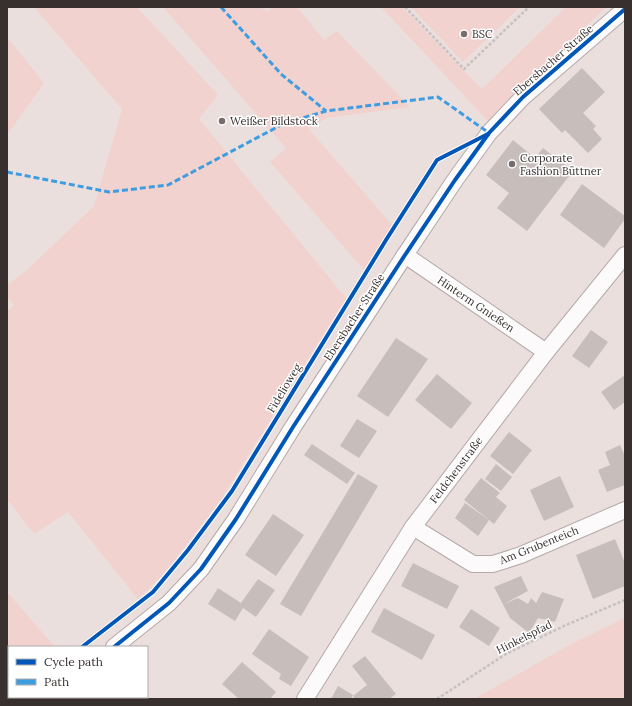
<svg xmlns="http://www.w3.org/2000/svg" width="632" height="706" viewBox="0 0 632 706" font-family="Lora,serif">
	<style>
		.green { fill: #f1d2ce }
		.building { fill: #c7bebc }
		.lines { fill: none; stroke-linecap: round; stroke-linejoin: round }
		.minor-casing { stroke: #b3aaa8; stroke-width: 18 }
		.path { stroke: #c6c1c1; stroke-width: 2.5; stroke-dasharray: 3 2; stroke-linecap: butt }
		.minor { stroke: #fcfafa; stroke-width: 16 }
		.quiet { stroke: #3e9de1; stroke-width: 3; stroke-dasharray: 6 3; stroke-linecap: butt }
		.cycleway-casing { stroke: #fff; stroke-width: 6 }
		.cycleway { stroke: #0057b8; stroke-width: 4 }
		.poi-dot { fill: #776d6c; stroke: #fff; stroke-width: 1.5 }
		.labels { text-anchor: middle; stroke-width: 3; stroke-linejoin: round; paint-order: stroke }
		.poi-label { font-size: 11px; fill: #38302f; stroke: #fff; text-anchor: start }
		.street-label { font-size: 11px; fill: #38302f; stroke: #fff }
	</style>
	<rect width="100%" height="100%" fill="#ebdfde"/>
	<g class="green">
		<path d="M 34,7 L 137,7 L 218,95 L 199,119 L 346,298 L 221,499 L 168,569 L 138,599 L 68,512 L 34,534 L 7,499 L 7,311 L 14,306 L 7,296 L 7,285 L 27,270 L 94,206 L 122,109 Z"/>
		<path d="M 163,7 L 261,7 L 266,12 L 273,7 L 297,7 L 324,40 L 337,31 L 410,107 L 326,118 L 309,129 L 392,225 L 375,254 L 364,270 L 270,162 L 286,148 Z"/>
		<path d="M 381,7 L 402,7 L 482,89 L 566,7 L 606,7 L 488,121 Z"/>
		<path d="M 411,7 L 520,7 L 463,62 Z"/>
		<path d="M 7,37 L 44,83 L 7,135 Z"/>
		<path d="M 7,592 L 55,647 L 9,647 L 9,687 L 7,688 Z"/>
		<path d="M 625,618 L 625,699 L 474,699 L 571,644 Z"/>
	</g>
	<g class="building">
		<path d="M 582,68 L 605,92 L 583,113 L 596,126 L 593,129 L 602,139 L 588,153 L 565,130 L 562,133 L 539,109 Z"/>
		<path d="M 513,140 L 535,158 L 543,148 L 573,171 L 527,231 L 497,208 L 509,193 L 486,175 Z"/>
		<path d="M 582,184 L 625,216 L 625,219 L 604,248 L 560,215 Z"/>
		<path d="M 591,330 L 608,342 L 589,368 L 572,356 Z"/>
		<path d="M 396,338 L 428,359 L 388,417 L 357,396 Z"/>
		<path d="M 437,374 L 472,403 L 451,429 L 415,400 Z"/>
		<path d="M 625,375 L 625,402 L 614,410 L 601,392 Z"/>
		<path d="M 357,419 L 377,431 L 359,458 L 340,446 Z"/>
		<path d="M 509,432 L 532,450 L 513,474 L 490,456 Z"/>
		<path d="M 312,444 L 355,473 L 347,484 L 304,455 Z"/>
		<path d="M 620,445 L 625,456 L 625,485 L 607,492 L 598,470 L 610,465 L 605,452 Z"/>
		<path d="M 496,464 L 512,477 L 501,491 L 485,479 Z"/>
		<path d="M 358,474 L 378,486 L 301,616 L 280,604 Z"/>
		<path d="M 560,476 L 574,507 L 544,521 L 530,490 Z"/>
		<path d="M 481,478 L 500,493 L 496,497 L 507,506 L 494,524 L 464,500 Z"/>
		<path d="M 465,503 L 489,520 L 478,536 L 455,518 Z"/>
		<path d="M 273,514 L 304,535 L 276,576 L 245,555 Z"/>
		<path d="M 615,539 L 625,563 L 625,586 L 593,599 L 576,555 Z"/>
		<path d="M 413,563 L 459,586 L 447,609 L 401,586 Z"/>
		<path d="M 521,576 L 528,591 L 504,604 L 518,598 L 528,604 L 531,598 L 536,603 L 542,592 L 564,599 L 555,622 L 538,618 L 529,633 L 510,618 L 494,587 Z"/>
		<path d="M 258,579 L 275,590 L 256,617 L 243,608 L 235,621 L 208,604 L 218,588 L 241,603 Z"/>
		<path d="M 384,608 L 435,635 L 422,660 L 371,632 Z"/>
		<path d="M 471,609 L 500,628 L 489,646 L 459,627 Z"/>
		<path d="M 269,629 L 309,657 L 291,686 L 279,679 L 281,674 L 252,654 Z"/>
		<path d="M 365,656 L 396,694 L 389,699 L 355,699 L 353,696 L 367,685 L 352,666 Z"/>
		<path d="M 242,662 L 276,692 L 270,699 L 239,699 L 222,684 Z"/>
		<path d="M 338,686 L 353,695 L 351,699 L 331,699 Z"/>
	</g>
	<g class="lines">
		<g class="minor-casing">
			<g id="minor">
				<path d="M 405,255 L 546,352"/>
				<path d="M 413,527 L 473,564 L 493,564 L 521,555 L 625,510"/>
				<path d="M 114,647 L 169,603 L 201,569 L 236,519 L 293,427 L 405,255 L 455,180 L 489,133 L 523,97 L 625,9"/>
				<path d="M 78,697 L 78,699"/>
				<path d="M 305,699 L 413,527 L 546,352 L 625,255"/>
			</g>
		</g>
		<g class="path">
			<path d="M 405,7 L 464,69 L 529,7"/>
			<path d="M 437,699 L 506,654 L 566,625 L 625,600"/>
		</g>
		<use href="#minor" class="minor"/>
		<g class="quiet">
			<path d="M 221,7 L 281,74 L 326,111"/>
			<path d="M 7,172 L 109,192 L 168,185 L 283,124 L 326,111 L 438,97 L 489,133"/>
			<path d="M 9,699 L 12,697"/>
		</g>
		<g class="cycleway-casing">
			<g id="cycleway">
				<path d="M 82,647 L 153,592 L 188,550 L 232,491 L 386,240 L 437,160 L 488,134"/>
				<path d="M 114,647 L 169,603 L 201,569 L 236,519 L 293,427 L 405,255 L 455,180 L 489,133 L 523,97 L 625,9"/>
			</g>
		</g>
		<use href="#cycleway" class="cycleway"/>
	</g>
	<g class="poi-dot">
		<circle cx="464" cy="34" r="4"/>
		<circle cx="222" cy="121" r="4"/>
		<circle cx="512" cy="164" r="4"/>
	</g>
	<g class="labels">
		<g class="poi-label">
			<text x="472" y="38">BSC</text>
			<text x="230" y="125">Weißer Bildstock</text>
			<text x="520" y="162">Corporate<tspan x="520" dy="13">Fashion Büttner</tspan></text>
		</g>
		<g class="street-label">
			<text transform="translate(553 60) rotate(-41)" y="4">Ebersbacher Straße</text>
			<text transform="translate(476 304) rotate(34)" y="4">Hinterm Gnießen</text>
			<text transform="translate(354 317) rotate(-57)" y="4">Ebersbacher Straße</text>
			<text transform="translate(284 388) rotate(-59)" y="4">Fidelioweg</text>
			<text transform="translate(456 470) rotate(-53)" y="4">Feldchenstraße</text>
			<text transform="translate(539 545) rotate(-22)" y="4">Am Grubenteich</text>
			<text transform="translate(524 637) rotate(-27)" y="4">Hinkelspfad</text>
		</g>
	</g>
	<rect width="632" height="706" fill="none" stroke="#38302f" stroke-width="16"/>
	<rect x="8" y="646" width="140" height="52" fill="#ffffff" stroke="#afacac"/>
	<rect x="16" y="659" width="20" height="6" fill="#0057b8" stroke="#afacac"/>
	<text x="44" y="666" font-size="12" fill="#38302f">Cycle path</text>
	<rect x="16" y="679" width="20" height="6" fill="#3e9de1" stroke="#afacac"/>
	<text x="44" y="686" font-size="12" fill="#38302f">Path</text>
</svg>
